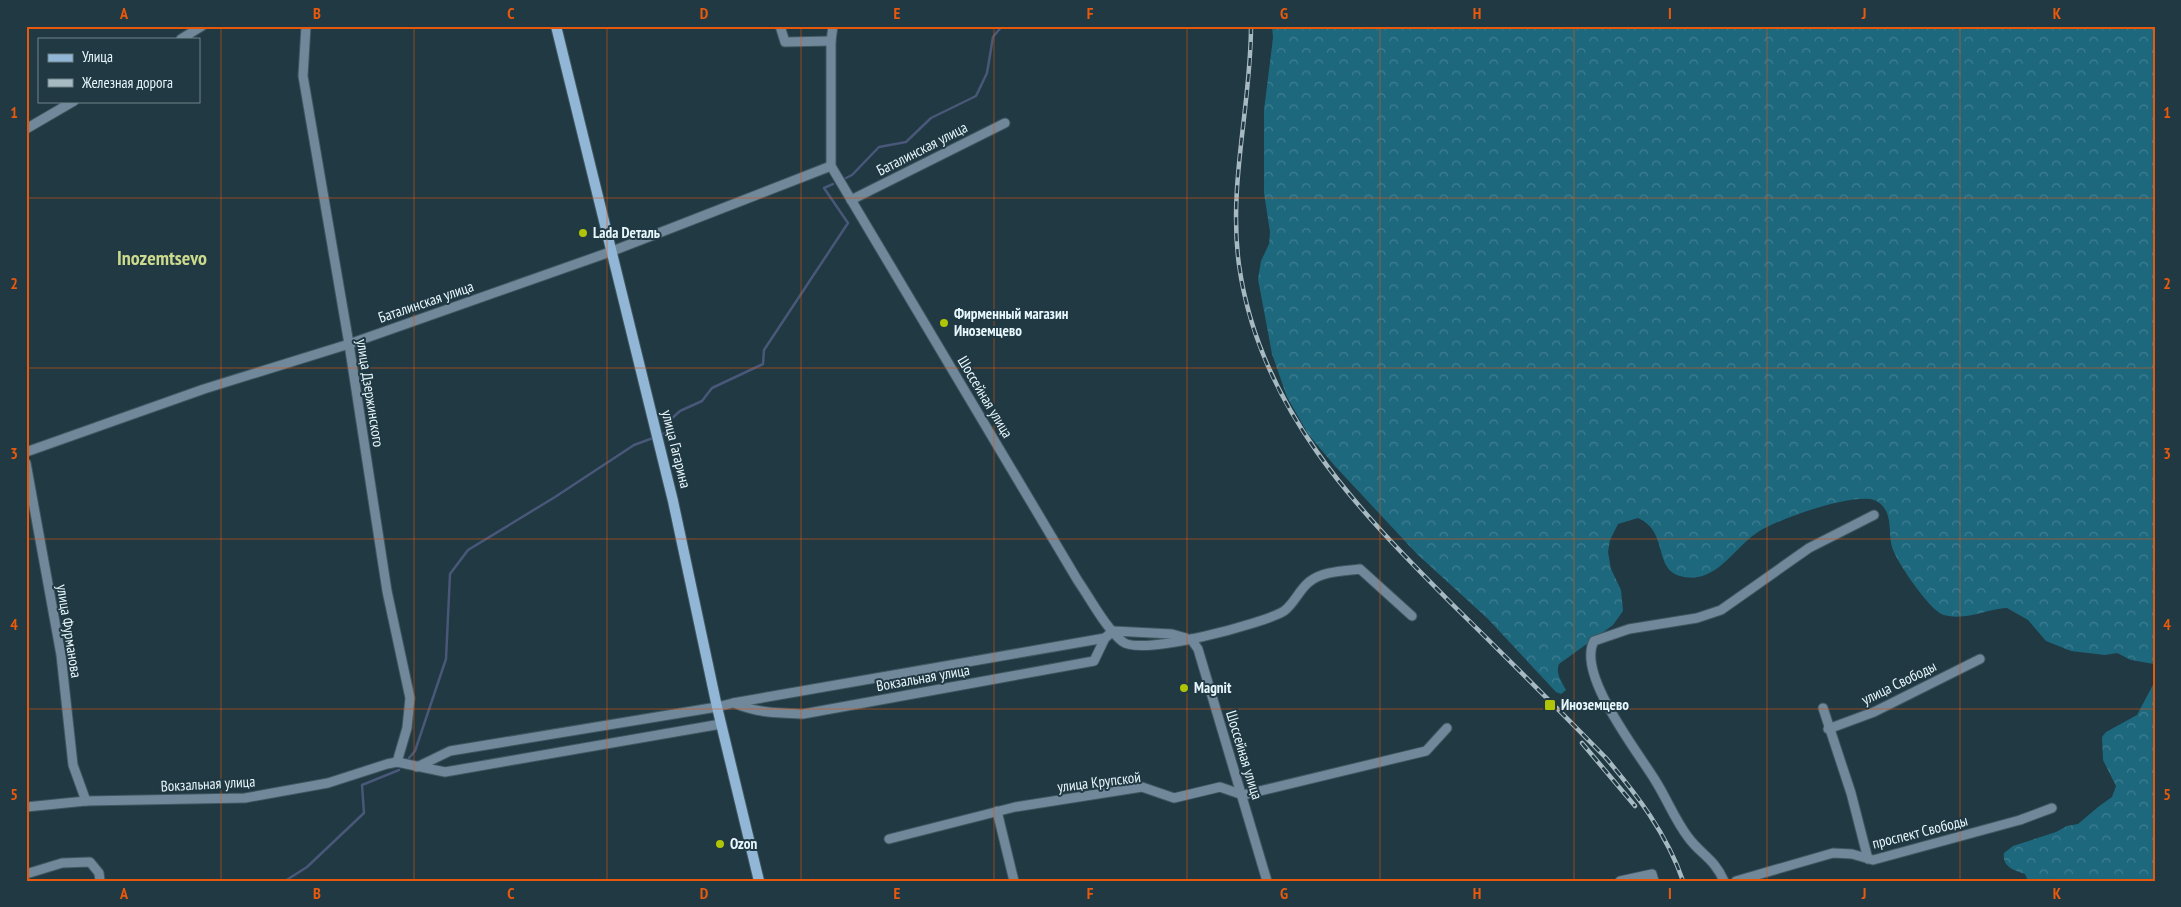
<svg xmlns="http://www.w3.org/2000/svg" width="2181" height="907" viewBox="0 0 2181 907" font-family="'PT Sans Narrow',sans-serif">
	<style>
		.forest { fill: url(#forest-crowns) }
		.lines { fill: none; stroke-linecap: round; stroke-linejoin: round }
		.stream { stroke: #495778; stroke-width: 2.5 }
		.minor-casing { stroke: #405761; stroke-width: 11 }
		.secondary-casing { stroke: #405761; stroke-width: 12 }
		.minor { stroke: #71889b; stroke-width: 9 }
		.secondary { stroke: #92b7d6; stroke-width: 10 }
		.rail-casing { stroke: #a7b9c1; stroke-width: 4.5 }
		.rail { stroke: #203943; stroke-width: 2.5; stroke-dasharray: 8; stroke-linecap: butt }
		.grid { fill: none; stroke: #e8590c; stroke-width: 1; stroke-opacity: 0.55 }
		.poi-dot { fill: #afc506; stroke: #203943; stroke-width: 2 }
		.labels { text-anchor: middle; stroke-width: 4; stroke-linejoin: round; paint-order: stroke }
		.street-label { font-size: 15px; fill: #e8f7fd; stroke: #203943 }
		.poi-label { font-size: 15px; font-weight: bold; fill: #e8f7fd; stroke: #203943; text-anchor: start }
		.district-label { font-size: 20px; font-weight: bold; fill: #cbda8d; stroke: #203943 }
		.neatline { fill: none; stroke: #e8590c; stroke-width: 2 }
		.grid-label { font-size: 16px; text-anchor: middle; font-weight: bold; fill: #e8590c }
	</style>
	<defs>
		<pattern id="forest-crowns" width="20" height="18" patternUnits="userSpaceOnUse" patternTransform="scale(1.25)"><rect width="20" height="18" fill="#1e687e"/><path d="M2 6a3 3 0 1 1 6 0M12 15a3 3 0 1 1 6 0" fill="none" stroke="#3f7e91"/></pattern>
	</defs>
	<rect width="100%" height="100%" fill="#203943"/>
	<g class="forest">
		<path d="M 1272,26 L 2155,26 L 2155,667 L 2154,664 L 2131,660 L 2117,653 L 2105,655 L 2071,651 L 2046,641 L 2028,620 L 2007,608 C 1986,609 1966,621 1944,615 C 1930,611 1896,561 1892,547 C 1889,536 1891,523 1887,513 C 1884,506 1878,500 1870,499 C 1845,496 1780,518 1758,532 C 1734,547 1716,586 1680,576 C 1653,568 1669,532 1638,518 L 1618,524 L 1610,540 L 1608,552 L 1611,569 L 1621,590 L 1623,611 L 1613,625 L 1559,664 C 1555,673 1562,682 1566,690 L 1561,694 L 1556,692 L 1488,619 L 1417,554 L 1334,465 L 1308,434 L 1287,397 L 1272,354 L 1258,279 L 1261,261 L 1269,244 L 1270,232 L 1264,193 L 1264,110 L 1273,38 Z"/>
		<path d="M 2155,681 L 2155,881 L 2028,881 L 2025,874 C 2014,870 2002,867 2004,853 L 2013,846 L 2056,832 L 2067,826 L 2078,824 L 2098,807 L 2112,797 L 2116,786 L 2103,760 L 2102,737 L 2106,732 L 2137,715 Z"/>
	</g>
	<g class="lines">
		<g class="stream">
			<path d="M 846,178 L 852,175 L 879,147 L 906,142 L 931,118 L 976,96 L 987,73 L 993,37 L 1002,26"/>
			<path d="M 659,436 L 670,431 L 670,420 L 680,411 L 702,401 L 712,388 L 763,364 L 764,350 L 848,223 L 824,188 L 833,184"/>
			<path d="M 409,758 L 415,751 L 446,659 L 450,574 L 468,550 L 555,497 L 634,445 L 653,438"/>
			<path d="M 285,881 L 307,867 L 364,813 L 362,785 L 399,770"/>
		</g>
		<g class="minor-casing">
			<g id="minor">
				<path d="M 306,26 L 303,76 L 349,344 L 387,591 L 410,698 L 407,728 L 397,762"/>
				<path d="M 780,26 L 785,42 L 831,41"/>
				<path d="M 833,26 L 831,41 L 831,166 L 1078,581 C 1090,598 1106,629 1123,642 C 1142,656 1263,624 1284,611 C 1294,604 1299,590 1309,582 C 1322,571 1343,571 1360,569 L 1412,616"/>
				<path d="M 181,39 L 202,26"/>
				<path d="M 26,129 L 74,101"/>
				<path d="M 851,200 L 1005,123"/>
				<path d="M 26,452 L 204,389 L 349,344 L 610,252 L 831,166"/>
				<path d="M 26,463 L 61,655 L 73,765 L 86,801"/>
				<path d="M 1191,639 L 1198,649 L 1267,881"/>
				<path d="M 734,703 C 756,713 778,713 803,714 L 1094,661 L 1105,638 L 1113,631 L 1172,634 L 1186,638"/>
				<path d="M 1823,708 L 1851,793 L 1868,859"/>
				<path d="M 1828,729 L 1874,712 L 1980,659"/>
				<path d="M 417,767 L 450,751 L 717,707 L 733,703 L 1105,638"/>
				<path d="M 26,807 L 86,801 L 245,798 L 328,783 L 387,764 L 397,762 L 445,772 L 721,724"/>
				<path d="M 997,811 L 1014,881"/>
				<path d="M 889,839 L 1015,807 L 1142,787 L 1174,798 L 1220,787 L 1243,795 L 1426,751 L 1447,728"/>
				<path d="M 26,874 L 62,863 L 90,862 L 99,873 L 100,881"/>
				<path d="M 1620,881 L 1652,874 L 1654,881"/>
				<path d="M 1724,881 C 1714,858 1701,855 1688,837 C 1675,820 1667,799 1655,780 C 1638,752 1576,674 1594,641 L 1629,629 L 1697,618 L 1721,610 L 1809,548 L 1874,515"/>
				<path d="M 1736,881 L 1833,853 L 1852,854 L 1873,860 L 2020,820 L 2052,808"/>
			</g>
		</g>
		<g class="secondary-casing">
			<path id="secondary" d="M 556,26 L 673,501 L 717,707 L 759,881"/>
		</g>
		<use href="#minor" class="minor"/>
		<use href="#secondary" class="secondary"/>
		<g class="rail-casing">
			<g id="rail">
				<path d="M 1251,26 C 1251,106 1228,184 1239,265 C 1259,407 1355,507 1452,604 C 1504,655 1555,706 1606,758 C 1637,795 1667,834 1683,881"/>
				<path d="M 1582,743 L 1635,806"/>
			</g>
		</g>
		<use href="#rail" class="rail"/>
	</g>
	<path class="grid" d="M 221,26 L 221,881M 414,26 L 414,881M 607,26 L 607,881M 801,26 L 801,881M 994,26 L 994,881M 1187,26 L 1187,881M 1380,26 L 1380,881M 1574,26 L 1574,881M 1767,26 L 1767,881M 1960,26 L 1960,881M 26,198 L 2155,198M 26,368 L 2155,368M 26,539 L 2155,539M 26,709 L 2155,709"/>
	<g class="poi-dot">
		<circle cx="583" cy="233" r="5"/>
		<circle cx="944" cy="323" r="5"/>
		<circle cx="1184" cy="688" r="5"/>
		<rect x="1544" y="699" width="12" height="12" rx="2.5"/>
		<circle cx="720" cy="844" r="5"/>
	</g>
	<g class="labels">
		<g class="street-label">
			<text transform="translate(922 149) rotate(-27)" y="5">Баталинская улица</text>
			<text transform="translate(426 302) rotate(-19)" y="5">Баталинская улица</text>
			<text transform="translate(370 393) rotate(81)" y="5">улица Дзержинского</text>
			<text transform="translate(985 397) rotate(59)" y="5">Шоссейная улица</text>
			<text transform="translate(676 449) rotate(76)" y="5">улица Гагарина</text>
			<text transform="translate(69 631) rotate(81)" y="5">улица Фурманова</text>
			<text transform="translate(923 678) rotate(-10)" y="5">Вокзальная улица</text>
			<text transform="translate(1899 683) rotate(-26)" y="5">улица Свободы</text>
			<text transform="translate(1244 755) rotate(73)" y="5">Шоссейная улица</text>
			<text transform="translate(1099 782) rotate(-7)" y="5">улица Крупской</text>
			<text transform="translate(208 784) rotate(-3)" y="5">Вокзальная улица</text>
			<text transform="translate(1920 832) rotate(-14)" y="5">проспект Свободы</text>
		</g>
		<g class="poi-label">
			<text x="593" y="238">Lada Dеталь</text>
			<text x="954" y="319">Фирменный магазин<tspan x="954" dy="17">Иноземцево</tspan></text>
			<text x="1194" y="693">Magnit</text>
			<text x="1561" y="710">Иноземцево</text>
			<text x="730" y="849">Ozon</text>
		</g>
		<g class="district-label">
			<text x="162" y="265">Inozemtsevo</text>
		</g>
	</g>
	<rect width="2181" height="907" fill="none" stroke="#203943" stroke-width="55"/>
	<rect x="38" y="38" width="162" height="65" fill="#203943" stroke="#70858d"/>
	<rect x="48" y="54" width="25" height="8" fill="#92b7d6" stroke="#70858d"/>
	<text x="82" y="62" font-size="15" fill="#e8f7fd">Улица</text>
	<rect x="48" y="79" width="25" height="8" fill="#a7b9c1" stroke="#70858d"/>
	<text x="82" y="88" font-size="15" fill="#e8f7fd">Железная дорога</text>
	<rect x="28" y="28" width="2126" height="852" class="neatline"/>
	<g class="grid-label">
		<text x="124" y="19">A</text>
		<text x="317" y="19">B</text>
		<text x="511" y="19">C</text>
		<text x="704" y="19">D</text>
		<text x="897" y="19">E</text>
		<text x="1090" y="19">F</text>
		<text x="1284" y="19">G</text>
		<text x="1477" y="19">H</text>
		<text x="1670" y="19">I</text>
		<text x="1864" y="19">J</text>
		<text x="2057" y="19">K</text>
		<text x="14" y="118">1</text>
		<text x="2167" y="118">1</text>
		<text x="14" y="289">2</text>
		<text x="2167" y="289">2</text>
		<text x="14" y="459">3</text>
		<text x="2167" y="459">3</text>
		<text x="14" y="630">4</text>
		<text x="2167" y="630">4</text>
		<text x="14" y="800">5</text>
		<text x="2167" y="800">5</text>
		<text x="124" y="899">A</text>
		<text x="317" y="899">B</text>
		<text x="511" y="899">C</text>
		<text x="704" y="899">D</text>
		<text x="897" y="899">E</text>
		<text x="1090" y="899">F</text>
		<text x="1284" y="899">G</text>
		<text x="1477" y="899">H</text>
		<text x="1670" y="899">I</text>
		<text x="1864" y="899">J</text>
		<text x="2057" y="899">K</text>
	</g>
</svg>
